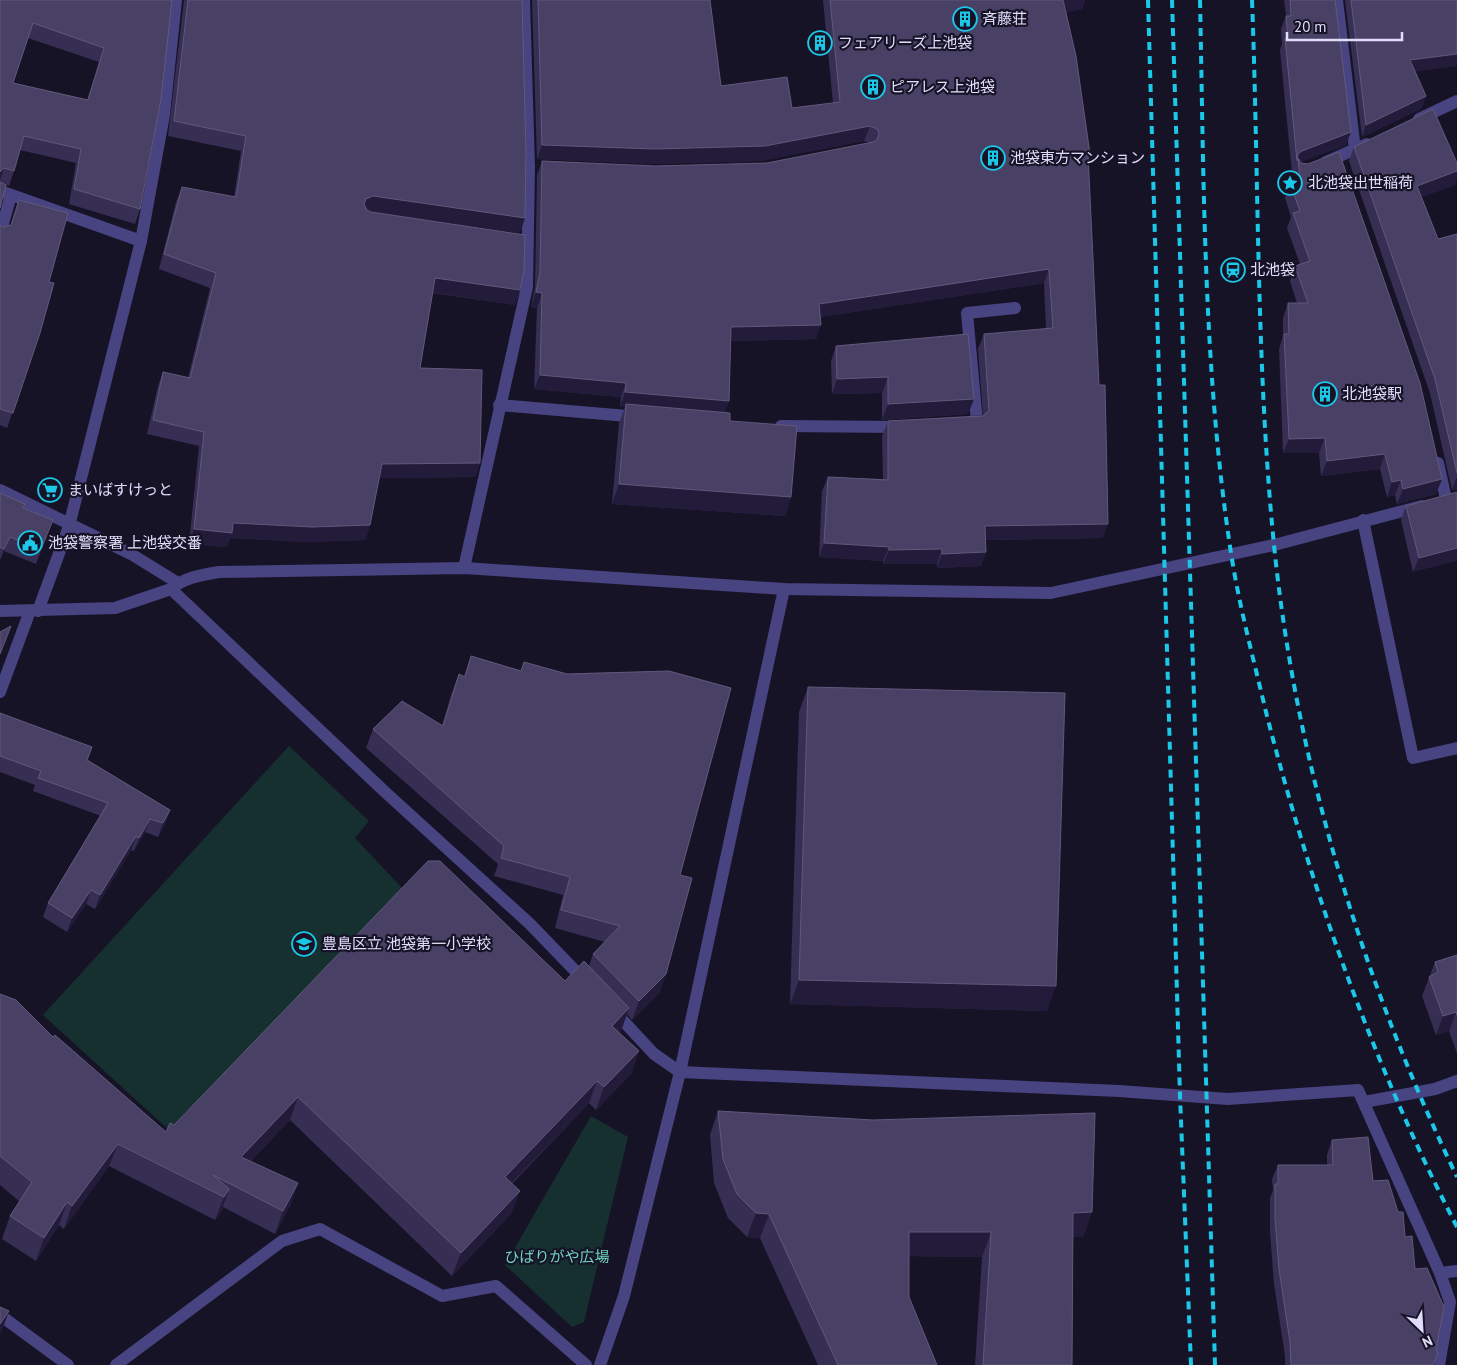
<svg xmlns="http://www.w3.org/2000/svg" width="1457" height="1365" viewBox="0 0 1457 1365" font-family="'PT Sans','Noto Sans JP',sans-serif">
	<style>
		.green { fill: #163030 }
		.lines { fill: none; stroke-linecap: round; stroke-linejoin: round }
		.minor { stroke: #484381; stroke-width: 12 }
		.rail { stroke: #1cc8e8; stroke-width: 4; stroke-dasharray: 8 6; stroke-linecap: butt }
		.wall { fill: #372e53; fill-rule: evenodd }
		.shaded-wall { fill: #221b3a }
		.building { fill: #494165; stroke: #61597c; fill-rule: evenodd }
		.labels { text-anchor: middle; stroke-width: 4.5; stroke-linejoin: round; paint-order: stroke }
		.poi-label { font-size: 15px; fill: #e2dcfb; stroke: #171327; text-anchor: start }
		.park-label { font-size: 15px; fill: #6fd5c1; stroke: #171327 }
	</style>
	<rect width="100%" height="100%" fill="#171327"/>
	<g class="green">
		<path d="M 289,746 L 369,821 L 355,838 L 402,888 L 169,1130 L 43,1015 Z"/>
		<path d="M 591,1116 L 628,1137 L 584,1322 L 572,1327 L 505,1265 Z"/>
	</g>
	<g class="lines">
		<g class="minor">
			<path d="M 1337,0 L 1355,150"/>
			<path d="M 1419,119 L 1457,101"/>
			<path d="M 1326,162 L 1367,144"/>
			<path d="M 0,191 L 141,241"/>
			<path d="M 0,234 L 11,195"/>
			<path d="M 499,405 L 639,417"/>
			<path d="M 966,423 L 977,422 L 967,313 L 1015,308"/>
			<path d="M 781,426 L 901,427"/>
			<path d="M 1438,463 L 1446,499"/>
			<path d="M 0,490 L 131,554 L 178,583"/>
			<path d="M 1363,520 L 1413,758 L 1457,748"/>
			<path d="M 464,568 L 527,287 L 529,167 L 524,0"/>
			<path d="M 171,589 L 384,791 L 530,924 L 586,982"/>
			<path d="M 0,611 L 115,608 L 171,589 C 185,577 202,575 219,572 L 464,568 L 784,589 L 1051,593 L 1274,545 L 1422,506"/>
			<path d="M 38,611 L 69,526 L 141,241 L 164,115 L 176,0"/>
			<path d="M 0,692 L 30,611"/>
			<path d="M 614,1011 L 654,1054 L 680,1072 L 1119,1091 L 1228,1099 L 1358,1090 L 1440,1273 L 1450,1302 L 1439,1365"/>
			<path d="M 1364,1102 L 1435,1089 L 1457,1081"/>
			<path d="M 1440,1273 L 1457,1271"/>
			<path d="M 0,1315 L 68,1365"/>
			<path d="M 116,1365 L 282,1241 L 320,1229 L 442,1296 L 496,1286 L 586,1365"/>
			<path d="M 600,1365 L 624,1296 L 680,1072 L 784,589"/>
		</g>
		<g class="rail">
			<path d="M 1148,0 L 1180,1096 L 1191,1365"/>
			<path d="M 1172,0 L 1215,1365"/>
			<path d="M 1200,0 C 1204,184 1203,371 1231,553 C 1239,605 1253,657 1265,708 C 1310,887 1373,1064 1457,1227"/>
			<path d="M 1252,0 C 1259,181 1256,364 1274,545 C 1296,764 1362,979 1457,1177"/>
		</g>
	</g>
	<g class="wall">
		<path d="M 0,0 L 172,0 L 140,209 L 135,224 L 69,204 L 76,163 L 20,150 L 14,171 L 9,186 L 4,184 L 0,208 ZM 28,38 L 99,62 L 87,100 L 13,83 Z"/>
		<path d="M 184,0 L 522,0 L 520,233 L 368,211 L 520,290 L 515,305 L 433,293 L 420,368 L 480,463 L 475,477 L 379,478 L 370,525 L 365,540 L 306,542 L 230,538 L 227,547 L 189,544 L 199,446 L 147,434 L 158,386 L 163,372 L 188,378 L 210,288 L 159,269 L 176,202 L 182,187 L 234,197 L 241,151 L 168,136 Z"/>
		<path d="M 532,0 L 710,0 L 721,86 L 792,108 L 833,103 L 823,0 L 1085,0 L 1082,9 L 1066,12 L 1088,159 L 1103,538 L 985,540 L 986,552 L 981,566 L 937,568 L 937,564 L 883,564 L 883,561 L 819,557 L 822,491 L 828,477 L 883,479 L 882,436 L 888,421 L 983,415 L 978,349 L 984,334 L 1046,329 L 1044,283 L 820,317 L 816,339 L 730,341 L 725,412 L 730,421 L 791,497 L 785,516 L 612,504 L 619,423 L 625,407 L 620,407 L 621,397 L 534,389 L 537,308 L 531,307 L 535,287 L 537,175 L 542,161 L 655,166 L 767,163 L 870,143 L 864,141 L 760,161 L 650,164 L 537,159 Z"/>
		<path d="M 1284,0 L 1335,0 L 1346,145 L 1300,162 L 1442,479 L 1436,494 L 1397,504 L 1395,495 L 1387,497 L 1380,469 L 1321,476 L 1319,453 L 1283,453 L 1279,349 L 1283,336 L 1283,318 L 1288,303 L 1297,303 L 1290,281 L 1295,266 L 1300,264 L 1287,228 L 1291,217 L 1285,198 L 1290,183 L 1293,182 L 1292,173 L 1295,165 L 1292,173 L 1280,50 L 1282,44 L 1281,29 L 1286,16 Z"/>
		<path d="M 1345,0 L 1457,0 L 1415,72 L 1426,96 L 1421,109 L 1362,137 Z"/>
		<path d="M 1354,147 L 1455,185 L 1421,197 L 1438,239 L 1457,234 L 1457,490 L 1452,490 L 1430,393 L 1349,161 Z"/>
		<path d="M 19,200 L 49,282 L 40,333 L 7,428 L 0,425 L 0,225 L 3,227 L 11,225 Z"/>
		<path d="M 836,346 L 974,399 L 968,414 L 882,420 L 882,393 L 832,394 L 831,361 Z"/>
		<path d="M 1457,492 L 1413,572 L 1401,520 L 1406,506 Z"/>
		<path d="M 0,493 L 23,508 L 48,534 L 36,564 L 4,551 L 0,560 Z"/>
		<path d="M 471,656 L 521,671 L 524,662 L 680,875 L 660,992 L 632,1020 L 627,1014 L 621,1031 L 619,1033 L 639,1051 L 631,1074 L 596,1110 L 589,1103 L 512,1184 L 520,1191 L 511,1214 L 452,1276 L 290,1120 L 251,1161 L 298,1183 L 290,1206 L 275,1234 L 223,1207 L 221,1212 L 215,1220 L 109,1166 L 64,1229 L 59,1225 L 36,1261 L 2,1239 L 10,1216 L 20,1202 L 0,1185 L 0,994 L 53,1037 L 166,1132 L 174,1125 L 565,981 L 589,966 L 593,954 L 605,942 L 555,928 L 563,895 L 494,876 L 498,864 L 366,748 L 373,729 L 442,725 L 452,692 L 459,674 L 464,676 Z"/>
		<path d="M 808,687 L 1047,1011 L 790,1004 L 799,712 Z"/>
		<path d="M 0,713 L 87,760 L 170,810 L 165,824 L 158,837 L 145,832 L 134,851 L 131,850 L 95,909 L 86,904 L 67,932 L 43,917 L 48,903 L 101,816 L 33,791 L 35,785 L 0,772 Z"/>
		<path d="M 1457,955 L 1457,1053 L 1449,1031 L 1436,1035 L 1422,996 L 1435,962 Z"/>
		<path d="M 718,1111 L 1092,1212 L 1083,1237 L 1073,1237 L 1072,1365 L 975,1365 L 982,1257 L 909,1256 L 909,1297 L 937,1365 L 818,1365 L 760,1238 L 747,1237 L 728,1218 L 714,1183 L 710,1135 Z"/>
		<path d="M 1332,1140 L 1373,1181 L 1405,1237 L 1415,1269 L 1436,1349 L 1434,1365 L 1285,1365 L 1285,1356 L 1274,1284 L 1270,1232 L 1270,1198 L 1273,1190 L 1272,1179 L 1278,1165 L 1327,1165 L 1327,1155 Z"/>
	</g>
	<g class="shaded-wall">
		<path d="M 1063,0 L 1085,0 L 1082,9 L 1058,14 Z"/>
		<path d="M 1457,54 L 1457,66 L 1405,73 L 1410,60 Z"/>
		<path d="M 1426,96 L 1421,109 L 1362,137 L 1366,125 Z"/>
		<path d="M 870,126 L 864,141 L 760,161 L 650,164 L 537,159 L 542,145 Z"/>
		<path d="M 1351,132 L 1346,145 L 1298,163 L 1298,158 L 1295,165 L 1298,154 L 1302,151 Z"/>
		<path d="M 4,168 L 0,180 L 0,172 Z"/>
		<path d="M 1457,171 L 1457,178 L 1455,185 L 1411,201 L 1417,186 Z"/>
		<path d="M 373,196 L 525,218 L 520,233 L 368,211 L 361,214 L 366,199 Z"/>
		<path d="M 1049,269 L 1044,283 L 814,318 L 819,304 Z"/>
		<path d="M 435,278 L 520,290 L 515,305 L 430,292 Z"/>
		<path d="M 536,292 L 542,293 L 537,308 L 531,307 Z"/>
		<path d="M 821,325 L 816,339 L 725,341 L 731,327 Z"/>
		<path d="M 540,375 L 626,383 L 621,397 L 534,389 Z"/>
		<path d="M 888,377 L 882,393 L 832,394 L 837,379 Z"/>
		<path d="M 625,392 L 729,401 L 724,416 L 626,404 L 625,407 L 620,407 Z"/>
		<path d="M 974,399 L 968,414 L 882,420 L 888,404 Z"/>
		<path d="M 1325,438 L 1319,453 L 1283,453 L 1289,439 Z"/>
		<path d="M 1385,454 L 1380,469 L 1321,476 L 1327,461 Z"/>
		<path d="M 480,463 L 475,477 L 377,478 L 382,464 Z"/>
		<path d="M 1457,477 L 1457,490 L 1452,490 Z"/>
		<path d="M 1442,479 L 1436,494 L 1397,504 L 1403,489 Z"/>
		<path d="M 1401,480 L 1395,495 L 1387,497 L 1392,482 Z"/>
		<path d="M 619,484 L 791,497 L 785,516 L 612,504 Z"/>
		<path d="M 53,520 L 48,534 L 36,564 L 41,549 Z"/>
		<path d="M 233,523 L 370,525 L 365,540 L 306,542 L 230,538 L 227,547 L 189,544 L 194,529 Z"/>
		<path d="M 1108,524 L 1103,538 L 979,540 L 985,526 Z"/>
		<path d="M 10,537 L 4,551 L 0,560 L 4,549 Z"/>
		<path d="M 824,543 L 889,547 L 883,561 L 819,557 Z"/>
		<path d="M 1457,548 L 1457,561 L 1413,572 L 1419,558 Z"/>
		<path d="M 942,549 L 937,564 L 883,564 L 889,550 Z"/>
		<path d="M 986,552 L 981,566 L 937,568 L 942,554 Z"/>
		<path d="M 170,810 L 165,824 L 158,837 L 163,823 Z"/>
		<path d="M 150,819 L 145,832 L 134,851 L 139,838 Z"/>
		<path d="M 136,836 L 131,850 L 95,909 L 100,895 Z"/>
		<path d="M 91,890 L 86,904 L 67,932 L 72,918 Z"/>
		<path d="M 666,974 L 660,992 L 632,1020 L 639,1001 Z"/>
		<path d="M 799,980 L 1056,986 L 1047,1011 L 790,1004 Z"/>
		<path d="M 629,1008 L 621,1031 L 604,1049 L 612,1026 Z"/>
		<path d="M 1456,1012 L 1449,1031 L 1436,1035 L 1443,1016 Z"/>
		<path d="M 639,1051 L 631,1074 L 596,1110 L 604,1087 Z"/>
		<path d="M 597,1081 L 589,1103 L 496,1199 L 505,1177 Z"/>
		<path d="M 298,1097 L 290,1120 L 233,1180 L 241,1157 Z"/>
		<path d="M 118,1144 L 109,1166 L 64,1229 L 72,1206 Z"/>
		<path d="M 298,1183 L 290,1206 L 275,1234 L 283,1211 Z"/>
		<path d="M 229,1189 L 221,1212 L 215,1220 L 224,1197 Z"/>
		<path d="M 520,1191 L 511,1214 L 452,1276 L 461,1253 Z"/>
		<path d="M 67,1202 L 59,1225 L 36,1261 L 44,1238 Z"/>
		<path d="M 1092,1212 L 1083,1237 L 1064,1237 L 1073,1213 Z"/>
		<path d="M 756,1213 L 769,1214 L 760,1238 L 747,1237 Z"/>
		<path d="M 909,1232 L 991,1232 L 982,1257 L 900,1256 Z"/>
		<path d="M 9,1311 L 2,1330 L 0,1334 L 0,1324 Z"/>
	</g>
	<g class="building">
		<path d="M 0,0 L 172,0 L 161,99 L 140,209 L 74,189 L 81,149 L 24,136 L 14,171 L 4,168 L 0,172 ZM 33,23 L 104,48 L 88,100 L 13,83 Z"/>
		<path d="M 188,0 L 522,0 L 526,152 L 525,218 L 373,196 L 366,199 L 364,204 L 367,210 L 371,212 L 525,235 L 524,271 L 520,290 L 435,278 L 420,368 L 482,370 L 480,463 L 382,464 L 370,525 L 312,527 L 233,523 L 232,533 L 194,529 L 204,432 L 153,420 L 163,372 L 190,378 L 216,273 L 164,254 L 182,187 L 236,197 L 246,136 L 174,121 Z"/>
		<path d="M 538,0 L 710,0 L 721,86 L 787,77 L 792,108 L 840,102 L 830,0 L 1063,0 L 1076,56 L 1090,154 L 1088,154 L 1099,385 L 1105,385 L 1108,524 L 985,526 L 986,552 L 942,554 L 942,549 L 889,550 L 889,547 L 824,543 L 828,477 L 888,480 L 888,421 L 983,416 L 989,411 L 984,334 L 1053,328 L 1049,269 L 819,304 L 821,325 L 731,327 L 729,401 L 625,392 L 626,383 L 540,375 L 542,293 L 536,292 L 540,273 L 542,161 L 655,166 L 767,163 L 873,142 L 877,140 L 879,133 L 877,129 L 870,126 L 765,146 L 655,149 L 542,145 Z"/>
		<path d="M 1290,0 L 1335,0 L 1351,132 L 1302,151 L 1298,154 L 1297,161 L 1285,38 L 1288,38 L 1286,16 L 1291,16 Z"/>
		<path d="M 1351,0 L 1457,0 L 1457,54 L 1410,60 L 1426,96 L 1366,125 Z"/>
		<path d="M 1433,109 L 1457,163 L 1457,171 L 1417,186 L 1438,239 L 1457,234 L 1457,473 L 1435,379 L 1354,147 Z"/>
		<path d="M 1339,152 L 1420,383 L 1442,479 L 1403,489 L 1401,480 L 1392,482 L 1385,454 L 1327,461 L 1325,438 L 1289,439 L 1284,334 L 1289,334 L 1288,303 L 1308,303 L 1295,266 L 1310,261 L 1293,213 L 1300,211 L 1290,183 L 1300,180 L 1298,158 L 1301,163 L 1308,164 Z"/>
		<path d="M 0,182 L 6,185 L 0,208 Z"/>
		<path d="M 19,200 L 68,213 L 49,282 L 54,283 L 40,333 L 13,413 L 0,409 L 0,225 L 3,227 L 11,225 Z"/>
		<path d="M 968,334 L 974,399 L 888,404 L 888,377 L 837,379 L 836,346 Z"/>
		<path d="M 626,404 L 730,413 L 730,421 L 797,426 L 791,497 L 619,484 Z"/>
		<path d="M 1457,492 L 1457,548 L 1419,558 L 1406,506 Z"/>
		<path d="M 0,493 L 25,504 L 23,508 L 53,520 L 41,549 L 10,537 L 4,549 L 0,547 Z"/>
		<path d="M 11,626 L 0,654 L 0,632 Z"/>
		<path d="M 471,656 L 521,671 L 524,662 L 567,674 L 669,671 L 731,688 L 680,875 L 692,878 L 666,974 L 639,1001 L 593,954 L 620,926 L 561,910 L 570,877 L 501,858 L 504,846 L 373,729 L 402,701 L 443,726 L 459,674 L 465,677 Z"/>
		<path d="M 808,687 L 1065,693 L 1056,986 L 799,980 Z"/>
		<path d="M 0,713 L 92,747 L 87,760 L 170,810 L 163,823 L 150,819 L 139,838 L 136,836 L 100,895 L 91,890 L 72,918 L 48,903 L 108,803 L 38,778 L 41,771 L 0,756 Z"/>
		<path d="M 428,861 L 440,861 L 565,981 L 584,961 L 629,1008 L 612,1026 L 639,1051 L 604,1087 L 597,1081 L 505,1177 L 520,1191 L 461,1253 L 298,1097 L 241,1157 L 298,1183 L 283,1211 L 213,1175 L 229,1189 L 224,1197 L 118,1144 L 72,1206 L 67,1202 L 44,1238 L 10,1216 L 32,1182 L 0,1156 L 0,994 L 16,1000 L 53,1037 L 55,1035 L 166,1132 L 170,1123 L 174,1125 Z"/>
		<path d="M 1457,955 L 1457,1015 L 1456,1012 L 1443,1016 L 1429,977 L 1438,972 L 1435,962 Z"/>
		<path d="M 718,1111 L 873,1120 L 1095,1113 L 1092,1212 L 1073,1213 L 1072,1365 L 983,1365 L 991,1232 L 909,1232 L 909,1297 L 937,1365 L 838,1365 L 769,1214 L 756,1213 L 737,1194 L 723,1159 Z"/>
		<path d="M 1368,1137 L 1373,1181 L 1388,1180 L 1398,1212 L 1403,1212 L 1405,1237 L 1412,1236 L 1415,1269 L 1427,1268 L 1444,1307 L 1436,1349 L 1438,1355 L 1432,1365 L 1291,1365 L 1290,1342 L 1279,1269 L 1275,1218 L 1275,1184 L 1278,1184 L 1278,1165 L 1333,1165 L 1332,1140 Z"/>
		<path d="M 0,1307 L 9,1311 L 0,1324 Z"/>
	</g>
	<defs>
		<g id="building-ring" transform="scale(1.25)"><circle r="9.5" fill="#171327" stroke="#1cc8e8" stroke-width="1.5"/><path d="M-4-6H4V6H1V3H-1V6H-4ZM-2.5-4.3h1.7v1.8h-1.7ZM.8-4.3h1.7v1.8H.8ZM-2.5-1h1.7V.8h-1.7ZM.8-1h1.7V.8H.8Z" fill="#1cc8e8"/></g>
		<g id="sight-ring" transform="scale(1.25)"><circle r="9.5" fill="#171327" stroke="#1cc8e8" stroke-width="1.5"/><path d="M0-6L1.8-2.2L6-1.7L2.9 1.2L3.7 5.4L0 3.3L-3.7 5.4L-2.9 1.2L-6-1.7L-1.8-2.2Z" fill="#1cc8e8"/></g>
		<g id="station-ring" transform="scale(1.25)"><circle r="9.5" fill="#171327" stroke="#1cc8e8" stroke-width="1.5"/><path d="M-3-6H3Q5-6 5-4V2Q5 4 3 4L4.5 6H3L1.5 4h-3L-3 6H-4.5L-3 4Q-5 4-5 2V-4Q-5-6-3-6ZM-3.5-4v3h7v-3ZM-3.5 1v1.5H-2V1ZM2 1v1.5H3.5V1Z" fill="#1cc8e8"/></g>
		<g id="supermarket-ring" transform="scale(1.25)"><circle r="9.5" fill="#171327" stroke="#1cc8e8" stroke-width="1.5"/><path d="M-6-5.5h2.5l.6 2H6L4.5 2H-2.5L-4.4-4H-6ZM-1.5 3.2a1.3 1.3 0 1 0 .1 0ZM3 3.2a1.3 1.3 0 1 0 .1 0Z" fill="#1cc8e8"/></g>
		<g id="civic-ring" transform="scale(1.25)"><circle r="9.5" fill="#171327" stroke="#1cc8e8" stroke-width="1.5"/><path d="M-.6-6.5H3V-4.5H.6V-3L4-1V1h2V6H-6V1h2V-1L-.6-3ZM-1.2 2.5V6h2.4V2.5Z" fill="#1cc8e8"/></g>
		<g id="school-ring" transform="scale(1.25)"><circle r="9.5" fill="#171327" stroke="#1cc8e8" stroke-width="1.5"/><path d="M0-5L7-2L0 1L-7-2ZM-4 1L0 2.5L4 1V4Q0 6-4 4Z" fill="#1cc8e8"/></g>
	</defs>
	<g fill-rule="evenodd">
		<use href="#building-ring" x="965" y="19"/>
		<use href="#building-ring" x="820" y="43"/>
		<use href="#building-ring" x="873" y="87"/>
		<use href="#building-ring" x="993" y="158"/>
		<use href="#sight-ring" x="1290" y="183"/>
		<use href="#station-ring" x="1233" y="270"/>
		<use href="#building-ring" x="1325" y="394"/>
		<use href="#supermarket-ring" x="50" y="490"/>
		<use href="#civic-ring" x="30" y="543"/>
		<use href="#school-ring" x="304" y="944"/>
	</g>
	<g class="labels">
		<g class="poi-label">
			<text x="982" y="24">斉藤荘</text>
			<text x="838" y="48">フェアリーズ上池袋</text>
			<text x="890" y="92">ピアレス上池袋</text>
			<text x="1010" y="163">池袋東方マンション</text>
			<text x="1308" y="188">北池袋出世稲荷</text>
			<text x="1250" y="275">北池袋</text>
			<text x="1342" y="399">北池袋駅</text>
			<text x="68" y="495">まいばすけっと</text>
			<text x="48" y="548">池袋警察署 上池袋交番</text>
			<text x="322" y="949">豊島区立 池袋第一小学校</text>
		</g>
		<g class="park-label">
			<text x="557" y="1262">ひばりがや広場</text>
		</g>
	</g>
	<g transform="translate(1422 1330) rotate(155)" stroke="#171327" stroke-width="4" paint-order="stroke">
	<path d="M0-4L9 19L0 12L-9 19Z" fill="#e2dcfb"/>
	<text y="-8" font-size="14" font-weight="bold" text-anchor="middle" fill="#e2dcfb">N</text>
	</g>
	<path d="M1287 32v8h115v-8" fill="none" stroke="#e2dcfb" stroke-width="2.5"/>
	<text x="1294" y="32" font-size="15" fill="#e2dcfb" stroke="#171327" stroke-width="4" paint-order="stroke">20 m</text>
</svg>
